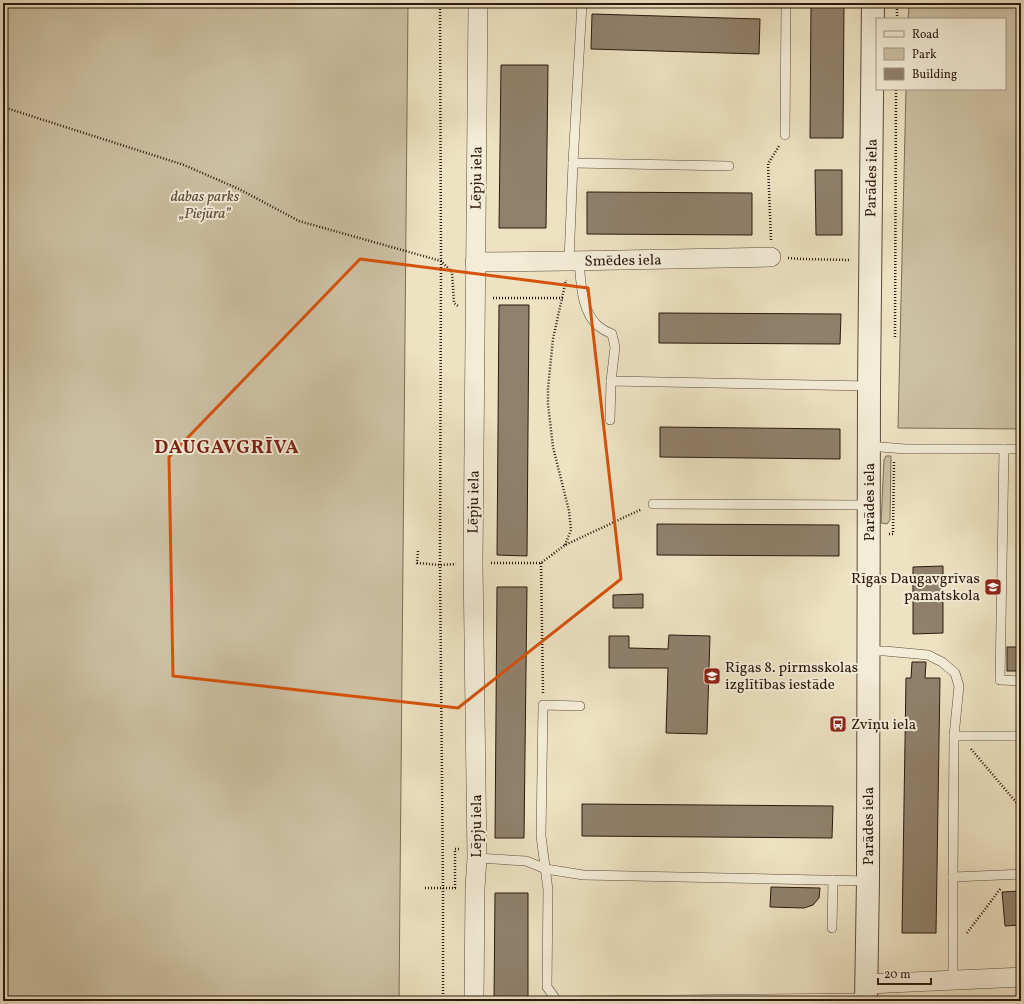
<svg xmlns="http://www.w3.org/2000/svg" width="1024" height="1004" viewBox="0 0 1024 1004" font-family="Vollkorn,serif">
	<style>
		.green { fill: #ccc0a3; stroke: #7c6c58 }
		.building { fill: #90816c; stroke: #2c180e }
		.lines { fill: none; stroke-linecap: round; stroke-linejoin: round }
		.service-casing { stroke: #5c4a3b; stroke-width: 10 }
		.minor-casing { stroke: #5c4a3b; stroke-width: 20 }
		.tertiary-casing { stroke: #5c4a3b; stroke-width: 24 }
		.path { stroke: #2c180e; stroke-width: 2.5; stroke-dasharray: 1 2; stroke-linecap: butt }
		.service { stroke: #f3ecd7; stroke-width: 9 }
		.minor { stroke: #f3ecd7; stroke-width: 19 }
		.tertiary { stroke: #f3ecd7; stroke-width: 22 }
		.marked { fill: none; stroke: #d5520c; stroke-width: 3; stroke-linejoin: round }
		.labels { text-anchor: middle; stroke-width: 4; stroke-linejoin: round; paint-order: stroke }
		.street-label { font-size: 15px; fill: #2c180e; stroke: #f3ecd7 }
		.park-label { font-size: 15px; font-style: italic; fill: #5c4a3b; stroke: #f3ecd7 }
		.poi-label { font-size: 15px; fill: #2c180e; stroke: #f3ecd7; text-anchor: start }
		.district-label { font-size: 19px; font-weight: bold; letter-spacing: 1px; fill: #7a1f14; stroke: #f3ecd7 }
	</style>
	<rect width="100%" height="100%" fill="#ede2c2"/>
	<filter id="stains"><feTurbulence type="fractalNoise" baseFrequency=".005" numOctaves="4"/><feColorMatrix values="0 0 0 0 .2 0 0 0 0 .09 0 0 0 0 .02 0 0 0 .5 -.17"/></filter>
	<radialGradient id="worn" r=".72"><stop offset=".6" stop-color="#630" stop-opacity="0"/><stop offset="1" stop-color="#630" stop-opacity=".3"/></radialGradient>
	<g class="green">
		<path d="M 3,3 L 408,3 L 399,1001 L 3,1001 Z"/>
		<path d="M 992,3 L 1021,3 L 1021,429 L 898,428 L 906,89 L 1005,89 L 1005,19 L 908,19 L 909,6 Z"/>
		<path d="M 886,456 L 891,456 L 890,520 L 887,524 L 881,523 L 884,460 Z"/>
	</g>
	<g class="building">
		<path d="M 811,3 L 844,3 L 843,138 L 810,138 Z"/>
		<path d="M 592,14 L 760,19 L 759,54 L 591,49 Z"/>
		<path d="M 501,65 L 548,65 L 546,228 L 499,228 Z"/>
		<path d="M 815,170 L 842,170 L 842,235 L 816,235 Z"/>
		<path d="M 587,192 L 752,193 L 752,235 L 587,234 Z"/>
		<path d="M 499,305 L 529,305 L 527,556 L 497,555 Z"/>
		<path d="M 659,313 L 841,314 L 840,344 L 659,343 Z"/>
		<path d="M 660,427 L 840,429 L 840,459 L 660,457 Z"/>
		<path d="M 657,524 L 839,525 L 839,556 L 657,555 Z"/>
		<path d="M 943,566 L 943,633 L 913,634 L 913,567 Z"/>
		<path d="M 497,587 L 527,587 L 524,838 L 495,838 Z"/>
		<path d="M 643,594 L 643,608 L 613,608 L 613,595 Z"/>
		<path d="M 669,635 L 710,636 L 707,734 L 666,733 L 668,668 L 609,668 L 609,636 L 629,636 L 629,648 L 668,649 Z"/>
		<rect x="1007" y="647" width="14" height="24"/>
		<path d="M 912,662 L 926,662 L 925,678 L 940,678 L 936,933 L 902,933 L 906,678 L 911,678 Z"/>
		<path d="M 582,804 L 833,806 L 832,838 L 582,836 Z"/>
		<path d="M 771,887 L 820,888 L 819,898 L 813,905 L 804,908 L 770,907 Z"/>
		<path d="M 1021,891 L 1021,925 L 1005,926 L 1002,892 Z"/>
		<path d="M 495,893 L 528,893 L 528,1001 L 494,1001 Z"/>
	</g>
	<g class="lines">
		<g class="service-casing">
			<g id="service">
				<path d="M 785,135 L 786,3"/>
				<path d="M 573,163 L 729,166"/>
				<path d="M 569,261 L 573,163 L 582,3"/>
				<path d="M 579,261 C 581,282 581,311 598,326 C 602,329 607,332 612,334 L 615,347 L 611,381"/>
				<path d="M 610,420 L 611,381 L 869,386"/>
				<path d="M 869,446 L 905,449 L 1021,449"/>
				<path d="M 1004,449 L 1000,680 L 1021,681"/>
				<path d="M 653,504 L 869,505"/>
				<path d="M 869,651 L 885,651 L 928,655 L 942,662 L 955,673 L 959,686 L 954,736 L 953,877 L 953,980"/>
				<path d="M 954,736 L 1021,736"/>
				<path d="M 477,858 L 526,861 L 546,869 L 583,875 L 868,881"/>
				<path d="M 953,877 L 1021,874"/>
				<path d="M 832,928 L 833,880"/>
				<path d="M 557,1001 L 547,987 L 548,890 L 541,836 L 543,705 L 580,706"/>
				<path d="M 572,1001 L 866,998"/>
			</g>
		</g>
		<g class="minor-casing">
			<g id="minor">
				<path d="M 475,262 L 569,261 L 771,257"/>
				<path d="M 867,984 L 1021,977"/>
				<path d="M 474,1001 L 475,888 L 477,858 L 473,563 L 478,3"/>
			</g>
		</g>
		<g class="tertiary-casing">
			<path id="tertiary" d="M 866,1001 L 868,881 L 869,386 L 873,3"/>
		</g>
		<g class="path">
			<path d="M 440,3 L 441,261 L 440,565 L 443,888 L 443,1001"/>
			<path d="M 897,3 L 897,19"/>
			<path d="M 595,5 L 772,3"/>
			<path d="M 3,107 L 184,165 L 239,189 L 299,221 L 441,261 L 452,272 L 454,303 L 458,306"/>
			<path d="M 771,240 L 768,164 L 779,146"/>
			<path d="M 788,258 L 802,259 L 851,260"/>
			<path d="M 493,298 L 563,298"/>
			<path d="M 895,337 L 896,89"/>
			<path d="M 889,534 L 893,534 L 894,461"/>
			<path d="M 565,545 L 571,530 L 569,511 L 553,447 L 548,404 L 548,388 L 553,339 L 566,280"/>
			<path d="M 418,551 L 417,563 L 440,565 L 456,564"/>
			<path d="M 491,563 L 541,563 L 565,545 L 642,509"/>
			<path d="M 541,563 L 543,693"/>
			<path d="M 971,749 L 1021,808"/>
			<path d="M 425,888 L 457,888"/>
			<path d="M 455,888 L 455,849 L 460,849"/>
			<path d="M 967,933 L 1001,888"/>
		</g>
		<use href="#service" class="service"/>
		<use href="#minor" class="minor"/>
		<use href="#tertiary" class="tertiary"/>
	</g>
	<path class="marked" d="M 360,259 L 588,288 L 621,579 L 458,708 L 173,676 L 169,457 Z"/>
	<defs>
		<g id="school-square" transform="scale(0.9)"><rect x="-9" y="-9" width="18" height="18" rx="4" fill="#8f2418" stroke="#f3ecd7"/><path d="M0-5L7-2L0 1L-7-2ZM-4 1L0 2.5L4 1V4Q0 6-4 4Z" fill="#fff"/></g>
		<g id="bus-square" transform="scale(0.9)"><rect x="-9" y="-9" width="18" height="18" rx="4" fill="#8f2418" stroke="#f3ecd7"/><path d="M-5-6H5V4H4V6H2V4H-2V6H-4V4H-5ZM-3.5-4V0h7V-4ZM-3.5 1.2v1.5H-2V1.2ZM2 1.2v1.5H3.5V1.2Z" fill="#fff"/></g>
	</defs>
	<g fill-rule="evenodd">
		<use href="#school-square" x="993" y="587"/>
		<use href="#school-square" x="712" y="676"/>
		<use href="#bus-square" x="838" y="724"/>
	</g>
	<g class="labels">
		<g class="street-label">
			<text transform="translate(476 178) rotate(-89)" y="5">Lēpju iela</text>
			<text transform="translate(871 178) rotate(-89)" y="5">Parādes iela</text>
			<text transform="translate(623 260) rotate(-1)" y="5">Smēdes iela</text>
			<text transform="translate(473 502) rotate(-89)" y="5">Lēpju iela</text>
			<text transform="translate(869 502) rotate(-90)" y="5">Parādes iela</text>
			<text transform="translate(476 826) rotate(-90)" y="5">Lēpju iela</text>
			<text transform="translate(868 826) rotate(-90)" y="5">Parādes iela</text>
		</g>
		<g class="park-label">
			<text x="205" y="201">dabas parks<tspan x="205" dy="17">„Piejūra”</tspan></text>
		</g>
		<g class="poi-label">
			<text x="980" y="583" text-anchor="end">Rīgas Daugavgrīvas<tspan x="980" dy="17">pamatskola</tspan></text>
			<text x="725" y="672">Rīgas 8. pirmsskolas<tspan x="725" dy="17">izglītības iestāde</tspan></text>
			<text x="851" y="729">Zvīņu iela</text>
		</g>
		<g class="district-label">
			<text x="227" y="453">DAUGAVGRĪVA</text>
		</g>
	</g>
	<rect width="1024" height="1004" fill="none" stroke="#ede2c2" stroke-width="16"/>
	<rect x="4" y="4" width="1016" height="996" fill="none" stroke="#2c180e" stroke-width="2"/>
	<rect x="8" y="8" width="1008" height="988" fill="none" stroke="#2c180e"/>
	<rect x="876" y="18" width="130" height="72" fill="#f3ecd7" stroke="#a39787"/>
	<rect x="884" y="31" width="20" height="6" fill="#f3ecd7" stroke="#a39787"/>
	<text x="912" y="38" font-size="12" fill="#2c180e">Road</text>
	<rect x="884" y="48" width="20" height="12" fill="#ccc0a3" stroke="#a39787"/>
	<text x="912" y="58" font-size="12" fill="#2c180e">Park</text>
	<rect x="884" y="68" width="20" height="12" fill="#90816c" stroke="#a39787"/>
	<text x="912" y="78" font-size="12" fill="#2c180e">Building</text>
	<path d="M878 978v6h53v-6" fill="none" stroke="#2c180e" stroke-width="2"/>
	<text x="884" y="978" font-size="12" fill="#2c180e" stroke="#f3ecd7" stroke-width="3" paint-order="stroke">20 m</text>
	<rect width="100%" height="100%" filter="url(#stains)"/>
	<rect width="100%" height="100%" fill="url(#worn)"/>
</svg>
